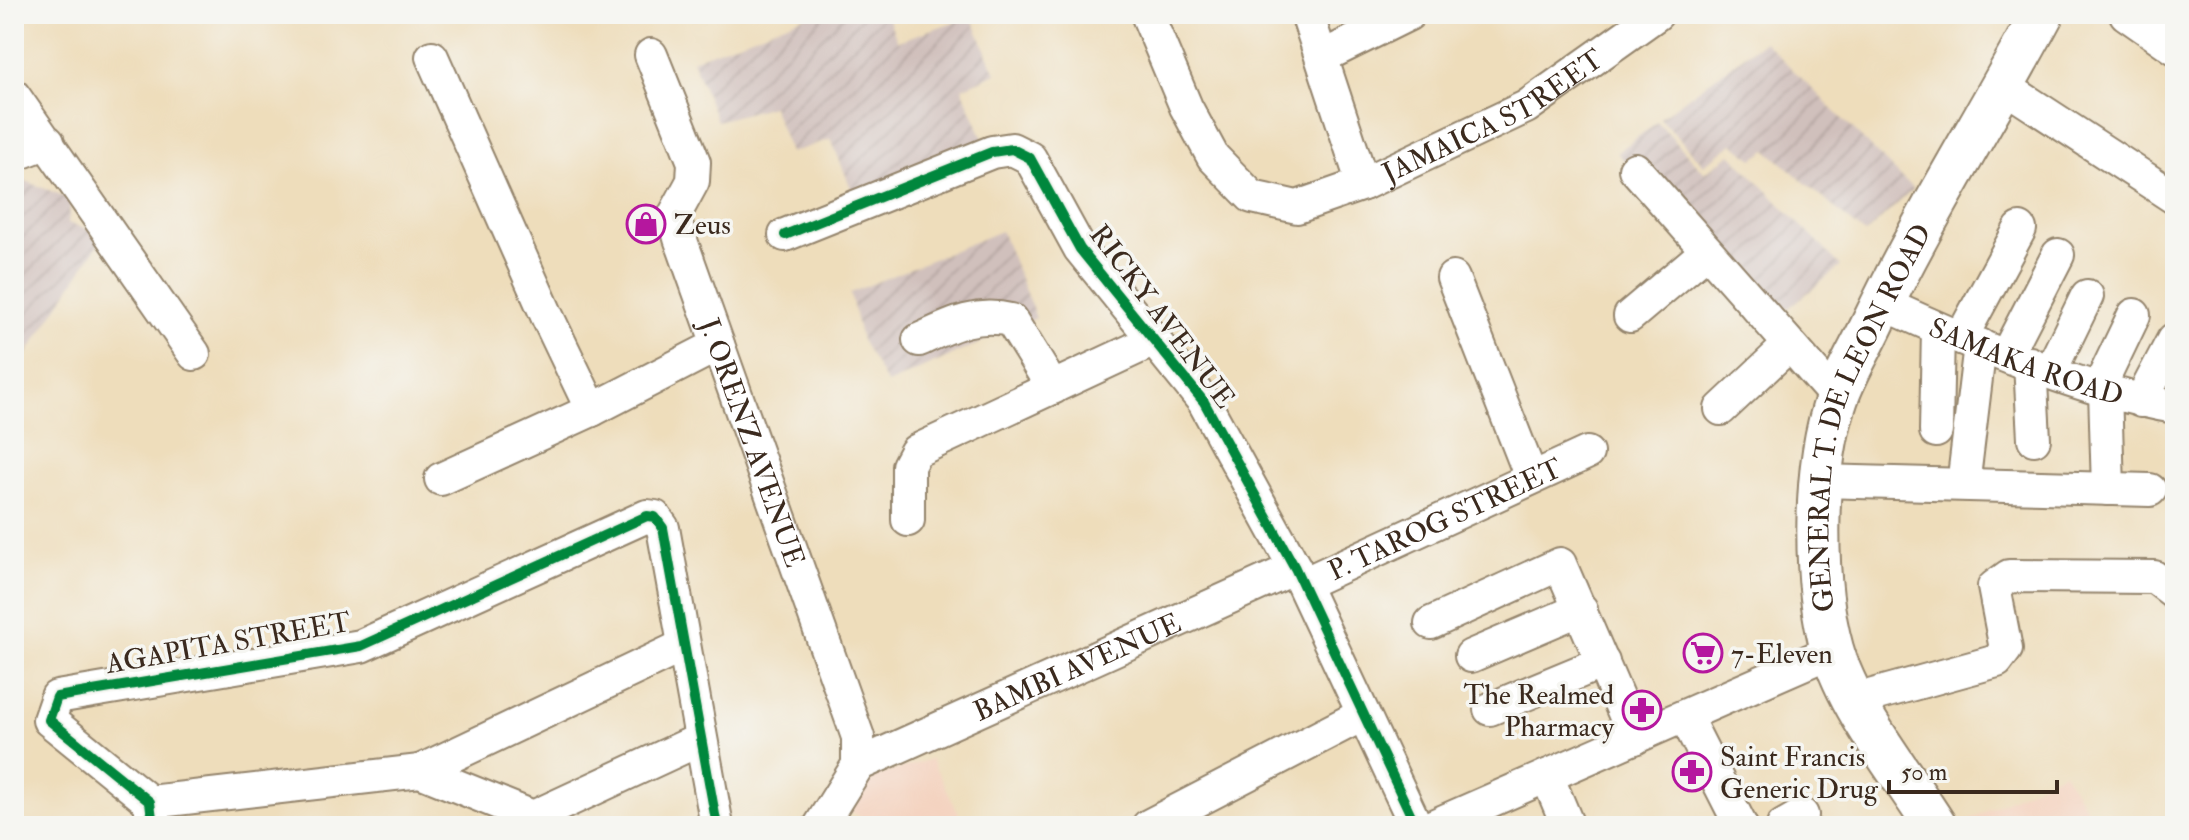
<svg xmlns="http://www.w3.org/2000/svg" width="2189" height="840" viewBox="0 0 2189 840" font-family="'IM FELL Double Pica',serif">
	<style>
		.built { fill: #f4d3c0 }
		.industrial { fill: url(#industrial-furrows) }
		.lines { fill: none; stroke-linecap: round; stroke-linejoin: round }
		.minor-casing { stroke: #94846c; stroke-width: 36 }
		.major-casing { stroke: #94846c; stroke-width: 46 }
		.minor { stroke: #fff; stroke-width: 32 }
		.major { stroke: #fff; stroke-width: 42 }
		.cycleway-casing { stroke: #f6f6f2; stroke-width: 15 }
		.cycleway { stroke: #00873e; stroke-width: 10 }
		.labels { text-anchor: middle; stroke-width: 7; stroke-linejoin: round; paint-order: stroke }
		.street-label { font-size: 28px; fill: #3b2a1e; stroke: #f6f6f2 }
		.poi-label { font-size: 28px; fill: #3b2a1e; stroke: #f6f6f2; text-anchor: start }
	</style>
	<defs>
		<pattern id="industrial-furrows" width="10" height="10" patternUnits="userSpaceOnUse" patternTransform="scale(2)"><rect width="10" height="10" fill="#d0c0bc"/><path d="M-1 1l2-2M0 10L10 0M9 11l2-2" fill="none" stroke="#b4a5a1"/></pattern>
	</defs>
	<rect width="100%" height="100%" fill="#f6f6f2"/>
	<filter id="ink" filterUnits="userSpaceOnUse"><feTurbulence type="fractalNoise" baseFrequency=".0125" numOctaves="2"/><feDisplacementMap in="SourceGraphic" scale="16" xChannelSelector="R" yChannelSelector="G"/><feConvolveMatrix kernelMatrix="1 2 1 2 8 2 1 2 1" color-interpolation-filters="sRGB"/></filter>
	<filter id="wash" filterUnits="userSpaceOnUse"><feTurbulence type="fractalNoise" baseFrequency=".006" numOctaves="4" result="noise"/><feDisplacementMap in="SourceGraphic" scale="32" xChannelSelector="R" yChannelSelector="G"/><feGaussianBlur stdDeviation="1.8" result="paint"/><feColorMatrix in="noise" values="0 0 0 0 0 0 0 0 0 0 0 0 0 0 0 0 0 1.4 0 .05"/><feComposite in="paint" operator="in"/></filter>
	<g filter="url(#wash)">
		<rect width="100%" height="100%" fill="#edb"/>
		<g class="built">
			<path d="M 931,759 L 965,826 L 879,826 L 840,806 L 855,783 Z"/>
			<path d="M 2063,772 L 2098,826 L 1957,826 Z"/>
		</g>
		<g class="industrial">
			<path d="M 811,14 L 886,14 L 898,41 L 971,16 L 996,73 L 962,88 L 986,146 L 855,198 L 831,139 L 790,153 L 772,106 L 717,121 L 692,60 Z"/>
			<path d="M 1764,41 L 1913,189 L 1865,234 L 1767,150 L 1753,159 L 1733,143 L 1704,165 L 1660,118 Z"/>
			<path d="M 1657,122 L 1705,173 L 1731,154 L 1841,266 L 1776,318 L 1617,153 Z"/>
			<path d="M 23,180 L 71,199 L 68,223 L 105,234 L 14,374 L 14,205 Z"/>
			<path d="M 1001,231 L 1036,318 L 887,384 L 861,340 L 850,293 Z"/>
		</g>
	</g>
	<g filter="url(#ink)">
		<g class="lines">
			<g class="minor-casing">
				<g id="minor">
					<path id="s1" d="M 1147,14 L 1186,107 L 1213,157 L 1252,197 L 1297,207 L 1363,184 L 1526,107 L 1657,14"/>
					<path d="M 1307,14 L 1363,184"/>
					<path d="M 2126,14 L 2175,48"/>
					<path id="s2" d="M 651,55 L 694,162 L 693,181 L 674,216 L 680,238 L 858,737 L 858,765 L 820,826"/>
					<path d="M 1324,56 L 1409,14"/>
					<path d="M 432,57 L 547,316 L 592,410 L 718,345"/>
					<path d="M 2002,85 L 2175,198"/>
					<path d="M 14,96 L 194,354"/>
					<path d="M 14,155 L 48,142"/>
					<path d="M 1635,169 L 1837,398"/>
					<path d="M 785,235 L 992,152 L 1012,149 L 1030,158 L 1080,249 L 1204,402 L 1295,568 L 1416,826"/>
					<path d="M 1453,278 L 1531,477"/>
					<path id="s3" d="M 1882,303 C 1969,343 2081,391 2175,407"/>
					<path d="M 1630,316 L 1707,251"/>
					<path d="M 1961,338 L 2020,229"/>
					<path d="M 919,340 C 951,325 975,312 1011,320 L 1053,388"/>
					<path d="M 2007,354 L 2058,255"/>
					<path d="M 2030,363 L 2034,439"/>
					<path d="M 2051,370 L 2087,296"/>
					<path d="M 2099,388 L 2134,315"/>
					<path d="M 2105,390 L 2108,489"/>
					<path d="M 2141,401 L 2173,340"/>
					<path d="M 1721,409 L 1789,345"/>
					<path d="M 1936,431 L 1938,329"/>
					<path d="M 1965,469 L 1980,345"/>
					<path d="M 441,479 L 592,410"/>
					<path d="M 1820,481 L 2150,490"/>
					<path d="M 908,520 L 908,466 L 916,451 L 1152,341"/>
					<path id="s4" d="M 1303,584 L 1587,453"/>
					<path d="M 1431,623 L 1560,564 L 1635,738"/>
					<path d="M 1471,656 L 1581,609"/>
					<path d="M 1855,700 L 1997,661 L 2006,649 L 1994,587 L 2009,576 L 2154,577 L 2175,593"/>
					<path d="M 1490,709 L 1603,662"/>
					<path d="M 1685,716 L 1741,826"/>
					<path id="s5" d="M 858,765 L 1295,568"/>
					<path d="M 420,771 L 683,646"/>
					<path d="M 1547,776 L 1568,826"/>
					<path d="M 150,802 L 420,771 L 533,817 L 699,740"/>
					<path d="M 153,826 L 150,802 L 49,720 L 57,697 L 361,646 L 647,516 L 655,517 L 663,528 L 717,826"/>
					<path d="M 1148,826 L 1362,715"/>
					<path d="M 1433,826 L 1832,651"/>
					<path d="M 1783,826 L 1802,815"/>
				</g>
			</g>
			<g class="major-casing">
				<g id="major">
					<path id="s6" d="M 1935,826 C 1902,773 1849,709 1832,649 C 1813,581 1813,465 1837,398 C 1846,372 1862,347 1874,321 C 1924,216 1987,117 2042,14"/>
				</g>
			</g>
			<use href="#minor" class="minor"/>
			<use href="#major" class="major"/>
			<g class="cycleway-casing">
				<g id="cycleway">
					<path d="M 785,235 L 992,152 L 1012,149 L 1030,158 L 1080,249 L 1204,402 L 1295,568 L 1416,826"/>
					<path d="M 153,826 L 150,802 L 49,720 L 57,697 L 361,646 L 647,516 L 655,517 L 663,528 L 717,826"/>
				</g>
			</g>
			<use href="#cycleway" class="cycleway"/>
		</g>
	</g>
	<defs>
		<g id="shop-ring" transform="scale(2)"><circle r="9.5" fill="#f6f6f2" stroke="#b5179e" stroke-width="1.5"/><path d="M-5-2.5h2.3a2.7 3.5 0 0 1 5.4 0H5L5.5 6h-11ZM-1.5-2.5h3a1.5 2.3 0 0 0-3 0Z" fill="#b5179e"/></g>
		<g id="supermarket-ring" transform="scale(2)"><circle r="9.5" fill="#f6f6f2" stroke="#b5179e" stroke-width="1.5"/><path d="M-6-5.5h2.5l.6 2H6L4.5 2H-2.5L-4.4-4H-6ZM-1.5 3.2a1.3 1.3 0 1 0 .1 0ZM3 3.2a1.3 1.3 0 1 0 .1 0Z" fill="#b5179e"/></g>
		<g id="pharmacy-ring" transform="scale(2)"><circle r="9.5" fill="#f6f6f2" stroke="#b5179e" stroke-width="1.5"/><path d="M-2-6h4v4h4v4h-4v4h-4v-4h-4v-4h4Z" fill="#b5179e"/></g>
	</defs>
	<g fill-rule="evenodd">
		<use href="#shop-ring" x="646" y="224"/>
		<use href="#supermarket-ring" x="1703" y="653"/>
		<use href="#pharmacy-ring" x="1642" y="710"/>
		<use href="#pharmacy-ring" x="1692" y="772"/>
	</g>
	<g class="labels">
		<g class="street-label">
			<text dy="10" stroke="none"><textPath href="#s1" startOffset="476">JAMAICA STREET</textPath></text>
			<text transform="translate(1163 316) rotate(53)" y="10">RICKY AVENUE</text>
			<text dy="10" stroke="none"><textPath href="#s3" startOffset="156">SAMAKA ROAD</textPath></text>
			<text dy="10" stroke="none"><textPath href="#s6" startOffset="448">GENERAL T. DE LEON ROAD</textPath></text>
			<text dy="10" stroke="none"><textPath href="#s2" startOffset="414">J. ORENZ AVENUE</textPath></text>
			<text dy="10" stroke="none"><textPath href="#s4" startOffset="156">P. TAROG STREET</textPath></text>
			<text transform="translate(228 642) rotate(-10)" y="10">AGAPITA STREET</text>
			<text dy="10" stroke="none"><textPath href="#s5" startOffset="240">BAMBI AVENUE</textPath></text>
		</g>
		<g class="poi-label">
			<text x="674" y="234">Zeus</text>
			<text x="1731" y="663">7-Eleven</text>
			<text x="1614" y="704" text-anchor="end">The Realmed<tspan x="1614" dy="32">Pharmacy</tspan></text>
			<text x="1720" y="766">Saint Francis<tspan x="1720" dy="32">Generic Drug</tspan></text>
		</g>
	</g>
	<rect width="2189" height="840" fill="none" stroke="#f6f6f2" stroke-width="48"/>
	<path d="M1889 780v12h168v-12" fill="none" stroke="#3b2a1e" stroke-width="4"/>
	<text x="1901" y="780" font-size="24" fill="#3b2a1e" stroke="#f6f6f2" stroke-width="6" paint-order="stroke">50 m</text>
</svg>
